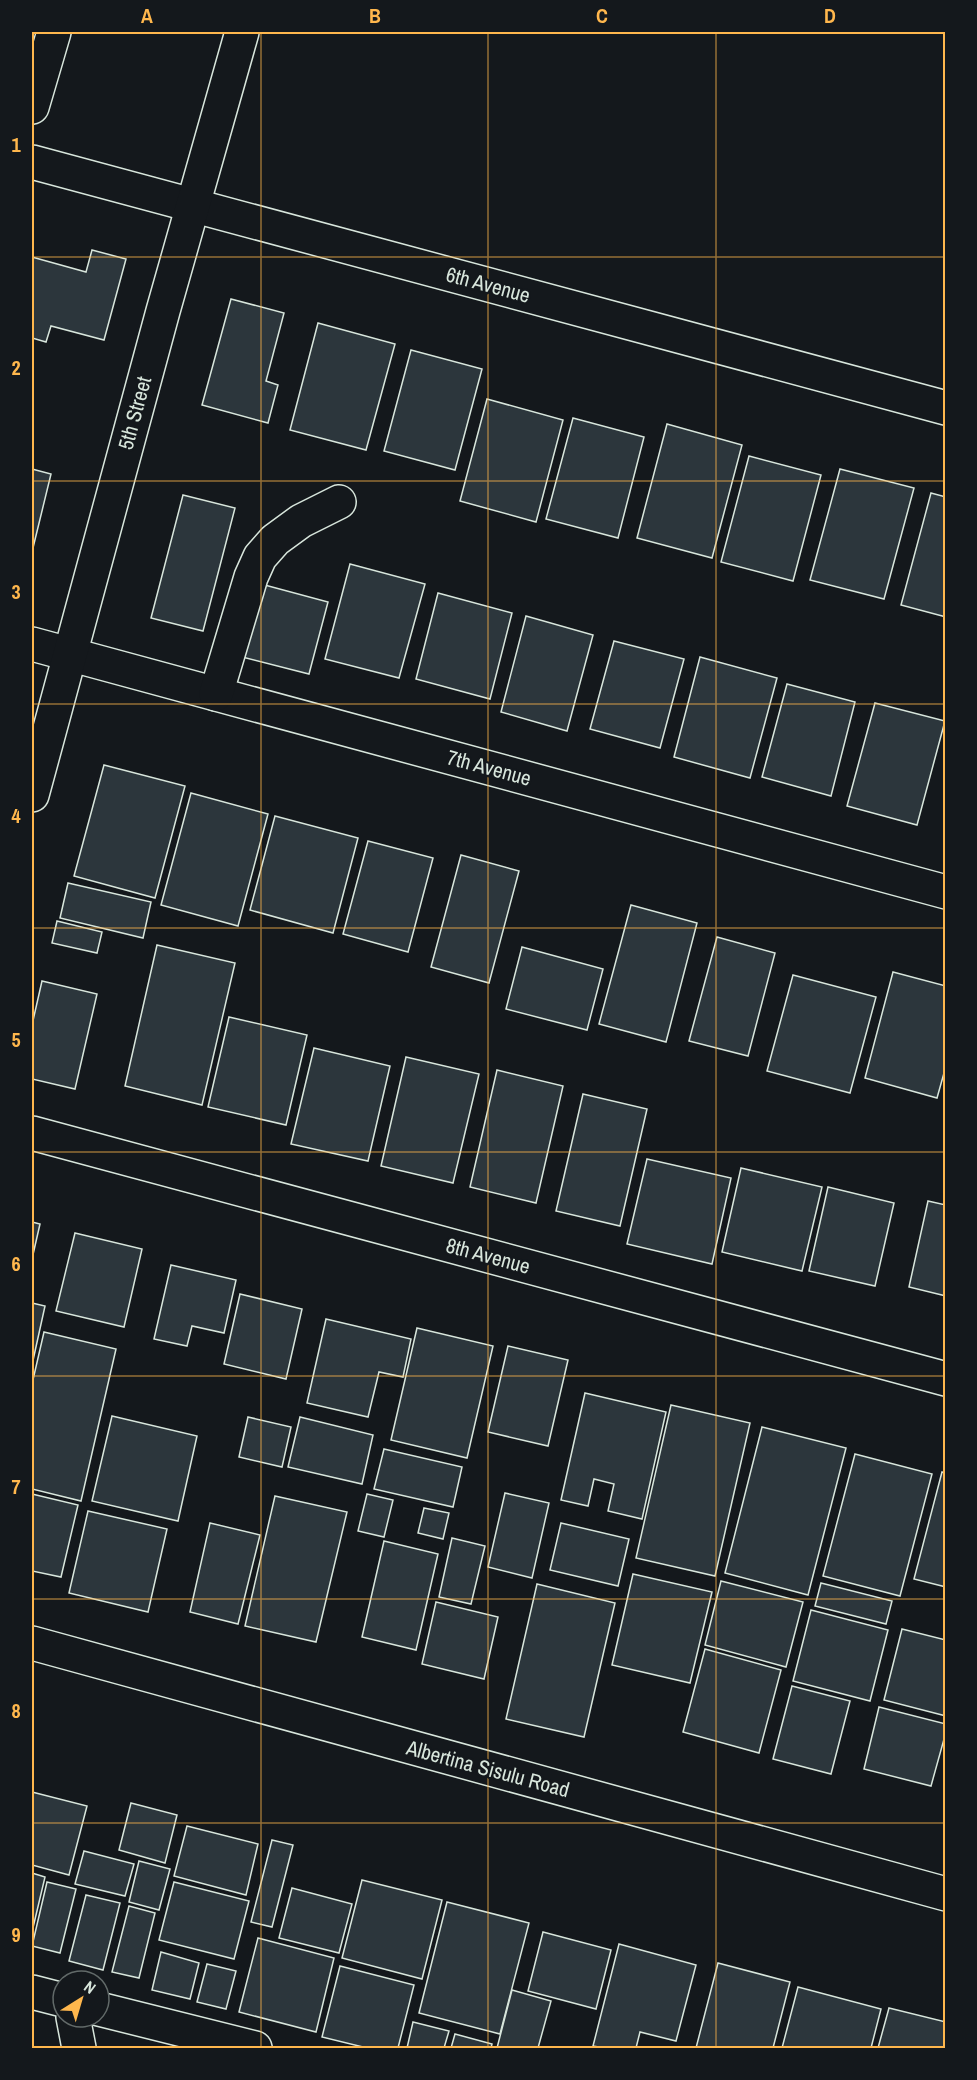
<svg xmlns="http://www.w3.org/2000/svg" width="977" height="2080" viewBox="0 0 977 2080" font-family="'Archivo Narrow',sans-serif">
	<style>
		.building { fill: #2c363c; stroke: #d8e6dc; stroke-width: 1.5 }
		.lines { fill: none; stroke-linecap: round; stroke-linejoin: round }
		.minor-casing { stroke: #d8e6dc; stroke-width: 36 }
		.major-casing { stroke: #d8e6dc; stroke-width: 36 }
		.minor { stroke: #14181c; stroke-width: 33 }
		.major { stroke: #14181c; stroke-width: 33 }
		.grid { fill: none; stroke: #ffb74d; stroke-width: 1.5; stroke-opacity: 0.55 }
		.labels { text-anchor: middle; stroke-width: 4.5; stroke-linejoin: round; paint-order: stroke }
		.street-label { font-size: 21px; fill: #d8e6dc; stroke: #14181c }
		.neatline { fill: none; stroke: #ffb74d; stroke-width: 2 }
		.grid-label { font-size: 20px; text-anchor: middle; font-weight: bold; fill: #ffb74d }
	</style>
	<rect width="100%" height="100%" fill="#14181c"/>
	<g class="building">
		<path d="M 92,250 L 126,259 L 104,340 L 51,326 L 46,342 L 32,338 L 32,257 L 86,272 Z"/>
		<path d="M 231,299 L 284,313 L 266,381 L 278,385 L 268,423 L 202,405 Z"/>
		<path d="M 318,323 L 395,344 L 366,450 L 290,430 Z"/>
		<path d="M 411,350 L 482,369 L 455,470 L 384,451 Z"/>
		<path d="M 487,399 L 563,420 L 536,522 L 460,501 Z"/>
		<path d="M 573,418 L 644,437 L 618,538 L 546,519 Z"/>
		<path d="M 667,424 L 742,445 L 712,558 L 637,538 Z"/>
		<path d="M 749,456 L 821,475 L 793,581 L 721,562 Z"/>
		<path d="M 32,469 L 51,474 L 32,552 Z"/>
		<path d="M 840,469 L 914,488 L 884,599 L 810,580 Z"/>
		<path d="M 931,493 L 946,497 L 946,617 L 901,605 Z"/>
		<path d="M 183,495 L 235,508 L 203,631 L 151,618 Z"/>
		<path d="M 350,564 L 425,584 L 399,678 L 325,659 Z"/>
		<path d="M 261,584 L 328,602 L 309,674 L 242,657 Z"/>
		<path d="M 438,593 L 512,613 L 490,699 L 416,679 Z"/>
		<path d="M 526,616 L 593,635 L 567,731 L 501,712 Z"/>
		<path d="M 614,641 L 684,659 L 660,748 L 590,729 Z"/>
		<path d="M 700,657 L 777,678 L 750,778 L 674,757 Z"/>
		<path d="M 787,684 L 855,702 L 831,796 L 762,777 Z"/>
		<path d="M 875,703 L 945,721 L 917,825 L 847,806 Z"/>
		<path d="M 104,765 L 185,786 L 155,898 L 74,876 Z"/>
		<path d="M 191,793 L 268,814 L 238,926 L 161,905 Z"/>
		<path d="M 275,816 L 358,838 L 333,933 L 250,910 Z"/>
		<path d="M 368,841 L 433,858 L 408,952 L 343,934 Z"/>
		<path d="M 461,855 L 519,871 L 489,983 L 431,967 Z"/>
		<path d="M 68,883 L 151,902 L 143,938 L 60,918 Z"/>
		<path d="M 631,905 L 697,923 L 666,1042 L 599,1024 Z"/>
		<path d="M 57,921 L 102,932 L 97,953 L 52,943 Z"/>
		<path d="M 717,937 L 775,953 L 748,1056 L 689,1041 Z"/>
		<path d="M 157,945 L 235,963 L 202,1105 L 125,1086 Z"/>
		<path d="M 522,947 L 603,969 L 587,1030 L 506,1009 Z"/>
		<path d="M 893,972 L 946,986 L 946,1066 L 937,1098 L 865,1078 Z"/>
		<path d="M 793,975 L 876,997 L 850,1093 L 767,1071 Z"/>
		<path d="M 42,981 L 97,994 L 75,1089 L 32,1079 L 32,1025 Z"/>
		<path d="M 229,1017 L 307,1035 L 286,1125 L 208,1107 Z"/>
		<path d="M 314,1048 L 390,1066 L 368,1161 L 291,1144 Z"/>
		<path d="M 406,1057 L 479,1074 L 453,1183 L 381,1166 Z"/>
		<path d="M 497,1070 L 563,1086 L 536,1203 L 470,1187 Z"/>
		<path d="M 583,1094 L 647,1109 L 620,1226 L 556,1211 Z"/>
		<path d="M 647,1159 L 731,1178 L 712,1264 L 627,1244 Z"/>
		<path d="M 741,1168 L 822,1187 L 802,1271 L 722,1252 Z"/>
		<path d="M 828,1187 L 894,1203 L 875,1286 L 809,1271 Z"/>
		<path d="M 928,1201 L 946,1205 L 946,1296 L 909,1287 Z"/>
		<path d="M 32,1222 L 40,1224 L 32,1259 Z"/>
		<path d="M 75,1233 L 142,1249 L 124,1327 L 56,1311 Z"/>
		<path d="M 171,1265 L 236,1280 L 224,1333 L 192,1326 L 187,1346 L 154,1339 Z"/>
		<path d="M 240,1294 L 302,1309 L 286,1379 L 224,1364 Z"/>
		<path d="M 32,1303 L 45,1306 L 32,1365 Z"/>
		<path d="M 326,1319 L 411,1339 L 403,1377 L 379,1372 L 368,1417 L 307,1403 Z"/>
		<path d="M 417,1328 L 493,1346 L 467,1458 L 391,1440 Z"/>
		<path d="M 44,1332 L 116,1349 L 81,1501 L 32,1489 L 32,1384 Z"/>
		<path d="M 508,1346 L 568,1360 L 548,1446 L 488,1432 Z"/>
		<path d="M 585,1393 L 666,1412 L 642,1519 L 608,1511 L 614,1484 L 594,1479 L 588,1506 L 561,1500 Z"/>
		<path d="M 671,1405 L 750,1423 L 715,1576 L 636,1558 Z"/>
		<path d="M 112,1416 L 197,1436 L 178,1521 L 92,1501 Z"/>
		<path d="M 248,1417 L 291,1427 L 282,1467 L 239,1457 Z"/>
		<path d="M 300,1417 L 373,1435 L 362,1484 L 288,1467 Z"/>
		<path d="M 762,1427 L 846,1448 L 808,1595 L 725,1573 Z"/>
		<path d="M 384,1449 L 462,1467 L 453,1507 L 374,1489 Z"/>
		<path d="M 855,1454 L 932,1474 L 900,1596 L 823,1576 Z"/>
		<path d="M 942,1472 L 946,1473 L 946,1587 L 914,1579 Z"/>
		<path d="M 505,1493 L 549,1503 L 532,1578 L 488,1567 Z"/>
		<path d="M 32,1494 L 78,1505 L 61,1577 L 32,1571 Z"/>
		<path d="M 367,1494 L 393,1500 L 384,1537 L 358,1531 Z"/>
		<path d="M 275,1496 L 347,1512 L 316,1642 L 245,1626 Z"/>
		<path d="M 424,1508 L 449,1513 L 443,1539 L 418,1533 Z"/>
		<path d="M 88,1511 L 167,1529 L 148,1612 L 69,1593 Z"/>
		<path d="M 210,1523 L 260,1535 L 238,1624 L 190,1612 Z"/>
		<path d="M 561,1523 L 629,1539 L 618,1586 L 550,1570 Z"/>
		<path d="M 452,1538 L 485,1546 L 471,1604 L 439,1597 Z"/>
		<path d="M 384,1541 L 438,1554 L 416,1650 L 362,1637 Z"/>
		<path d="M 633,1574 L 712,1592 L 690,1683 L 612,1665 Z"/>
		<path d="M 721,1581 L 803,1602 L 786,1667 L 705,1645 Z"/>
		<path d="M 821,1583 L 892,1601 L 886,1624 L 815,1606 Z"/>
		<path d="M 537,1584 L 615,1603 L 584,1737 L 506,1719 Z"/>
		<path d="M 436,1602 L 498,1617 L 484,1679 L 422,1664 Z"/>
		<path d="M 811,1610 L 888,1630 L 870,1701 L 793,1681 Z"/>
		<path d="M 902,1629 L 946,1640 L 946,1716 L 884,1700 Z"/>
		<path d="M 705,1649 L 781,1670 L 759,1753 L 683,1732 Z"/>
		<path d="M 792,1686 L 850,1701 L 831,1774 L 773,1759 Z"/>
		<path d="M 879,1707 L 946,1724 L 946,1732 L 931,1786 L 864,1769 Z"/>
		<path d="M 32,1792 L 87,1806 L 69,1875 L 32,1865 Z"/>
		<path d="M 131,1803 L 177,1815 L 165,1863 L 119,1850 Z"/>
		<path d="M 187,1826 L 258,1844 L 246,1895 L 174,1876 Z"/>
		<path d="M 272,1840 L 293,1845 L 272,1927 L 251,1922 Z"/>
		<path d="M 84,1851 L 134,1864 L 125,1896 L 75,1884 Z"/>
		<path d="M 139,1861 L 170,1869 L 159,1910 L 129,1902 Z"/>
		<path d="M 32,1873 L 45,1877 L 32,1932 Z"/>
		<path d="M 362,1880 L 442,1900 L 422,1979 L 342,1958 Z"/>
		<path d="M 47,1882 L 76,1889 L 60,1953 L 32,1946 Z"/>
		<path d="M 174,1882 L 249,1901 L 234,1959 L 159,1940 Z"/>
		<path d="M 292,1888 L 352,1904 L 339,1953 L 279,1938 Z"/>
		<path d="M 86,1895 L 120,1903 L 103,1970 L 69,1961 Z"/>
		<path d="M 447,1902 L 529,1923 L 500,2034 L 419,2013 Z"/>
		<path d="M 129,1906 L 155,1913 L 139,1978 L 112,1972 Z"/>
		<path d="M 543,1932 L 611,1950 L 596,2009 L 528,1991 Z"/>
		<path d="M 258,1938 L 334,1958 L 316,2032 L 239,2012 Z"/>
		<path d="M 619,1944 L 696,1965 L 676,2041 L 640,2032 L 636,2048 L 604,2048 L 593,2046 Z"/>
		<path d="M 161,1952 L 199,1963 L 190,1999 L 152,1990 Z"/>
		<path d="M 718,1963 L 790,1982 L 773,2048 L 696,2048 Z"/>
		<path d="M 207,1964 L 236,1971 L 226,2009 L 197,2002 Z"/>
		<path d="M 340,1966 L 414,1985 L 398,2048 L 367,2048 L 322,2037 Z"/>
		<path d="M 798,1987 L 881,2009 L 871,2048 L 782,2048 Z"/>
		<path d="M 512,1990 L 551,2001 L 538,2048 L 497,2048 Z"/>
		<path d="M 889,2008 L 946,2022 L 946,2048 L 878,2048 Z"/>
		<path d="M 413,2022 L 449,2031 L 444,2048 L 407,2048 Z"/>
		<path d="M 455,2034 L 492,2044 L 491,2048 L 451,2048 Z"/>
	</g>
	<g class="lines">
		<g class="minor-casing">
			<g id="minor">
				<path d="M 32,107 L 54,32"/>
				<path d="M 32,162 L 946,408"/>
				<path d="M 32,644 L 946,892"/>
				<path d="M 216,694 L 251,577 L 260,557 L 275,540 L 301,521 L 339,502"/>
				<path d="M 32,795 L 163,311 L 242,32"/>
				<path d="M 32,1133 L 946,1379"/>
				<path d="M 32,1992 L 63,2000"/>
				<path d="M 99,2009 L 255,2048"/>
				<path d="M 73,2017 L 79,2048"/>
			</g>
		</g>
		<g class="major-casing">
			<path id="major" d="M 32,1643 L 946,1894"/>
		</g>
		<use href="#minor" class="minor"/>
		<use href="#major" class="major"/>
	</g>
	<path class="grid" d="M 261,32 L 261,2048M 488,32 L 488,2048M 716,32 L 716,2048M 32,257 L 946,257M 32,481 L 946,481M 32,704 L 946,704M 32,928 L 946,928M 32,1152 L 946,1152M 32,1376 L 946,1376M 32,1599 L 946,1599M 32,1823 L 946,1823"/>
	<g class="labels">
		<g class="street-label">
			<text transform="translate(488 285) rotate(15)" y="7">6th Avenue</text>
			<text transform="translate(135 413) rotate(-75)" y="7">5th Street</text>
			<text transform="translate(489 768) rotate(15)" y="7">7th Avenue</text>
			<text transform="translate(488 1256) rotate(15)" y="7">8th Avenue</text>
			<text transform="translate(488 1769) rotate(15)" y="7">Albertina Sisulu Road</text>
		</g>
	</g>
	<rect width="977" height="2080" fill="none" stroke="#14181c" stroke-width="66"/>
	<g transform="translate(81 1999) rotate(37)"><circle r="28" fill="#14181c" stroke="#626a69" stroke-width="1.5"/>
	<path d="M0-4.5L10 22L0 15L-10 22Z" fill="#ffb74d"/>
	<text y="-9" font-size="16" font-weight="bold" text-anchor="middle" fill="#d8e6dc">N</text>
	</g>
	<rect x="33" y="33" width="911" height="2014" class="neatline"/>
	<g class="grid-label">
		<text x="147" y="23">A</text>
		<text x="375" y="23">B</text>
		<text x="602" y="23">C</text>
		<text x="830" y="23">D</text>
		<text x="16" y="152">1</text>
		<text x="16" y="375">2</text>
		<text x="16" y="599">3</text>
		<text x="16" y="823">4</text>
		<text x="16" y="1047">5</text>
		<text x="16" y="1271">6</text>
		<text x="16" y="1494">7</text>
		<text x="16" y="1718">8</text>
		<text x="16" y="1942">9</text>
	</g>
</svg>
